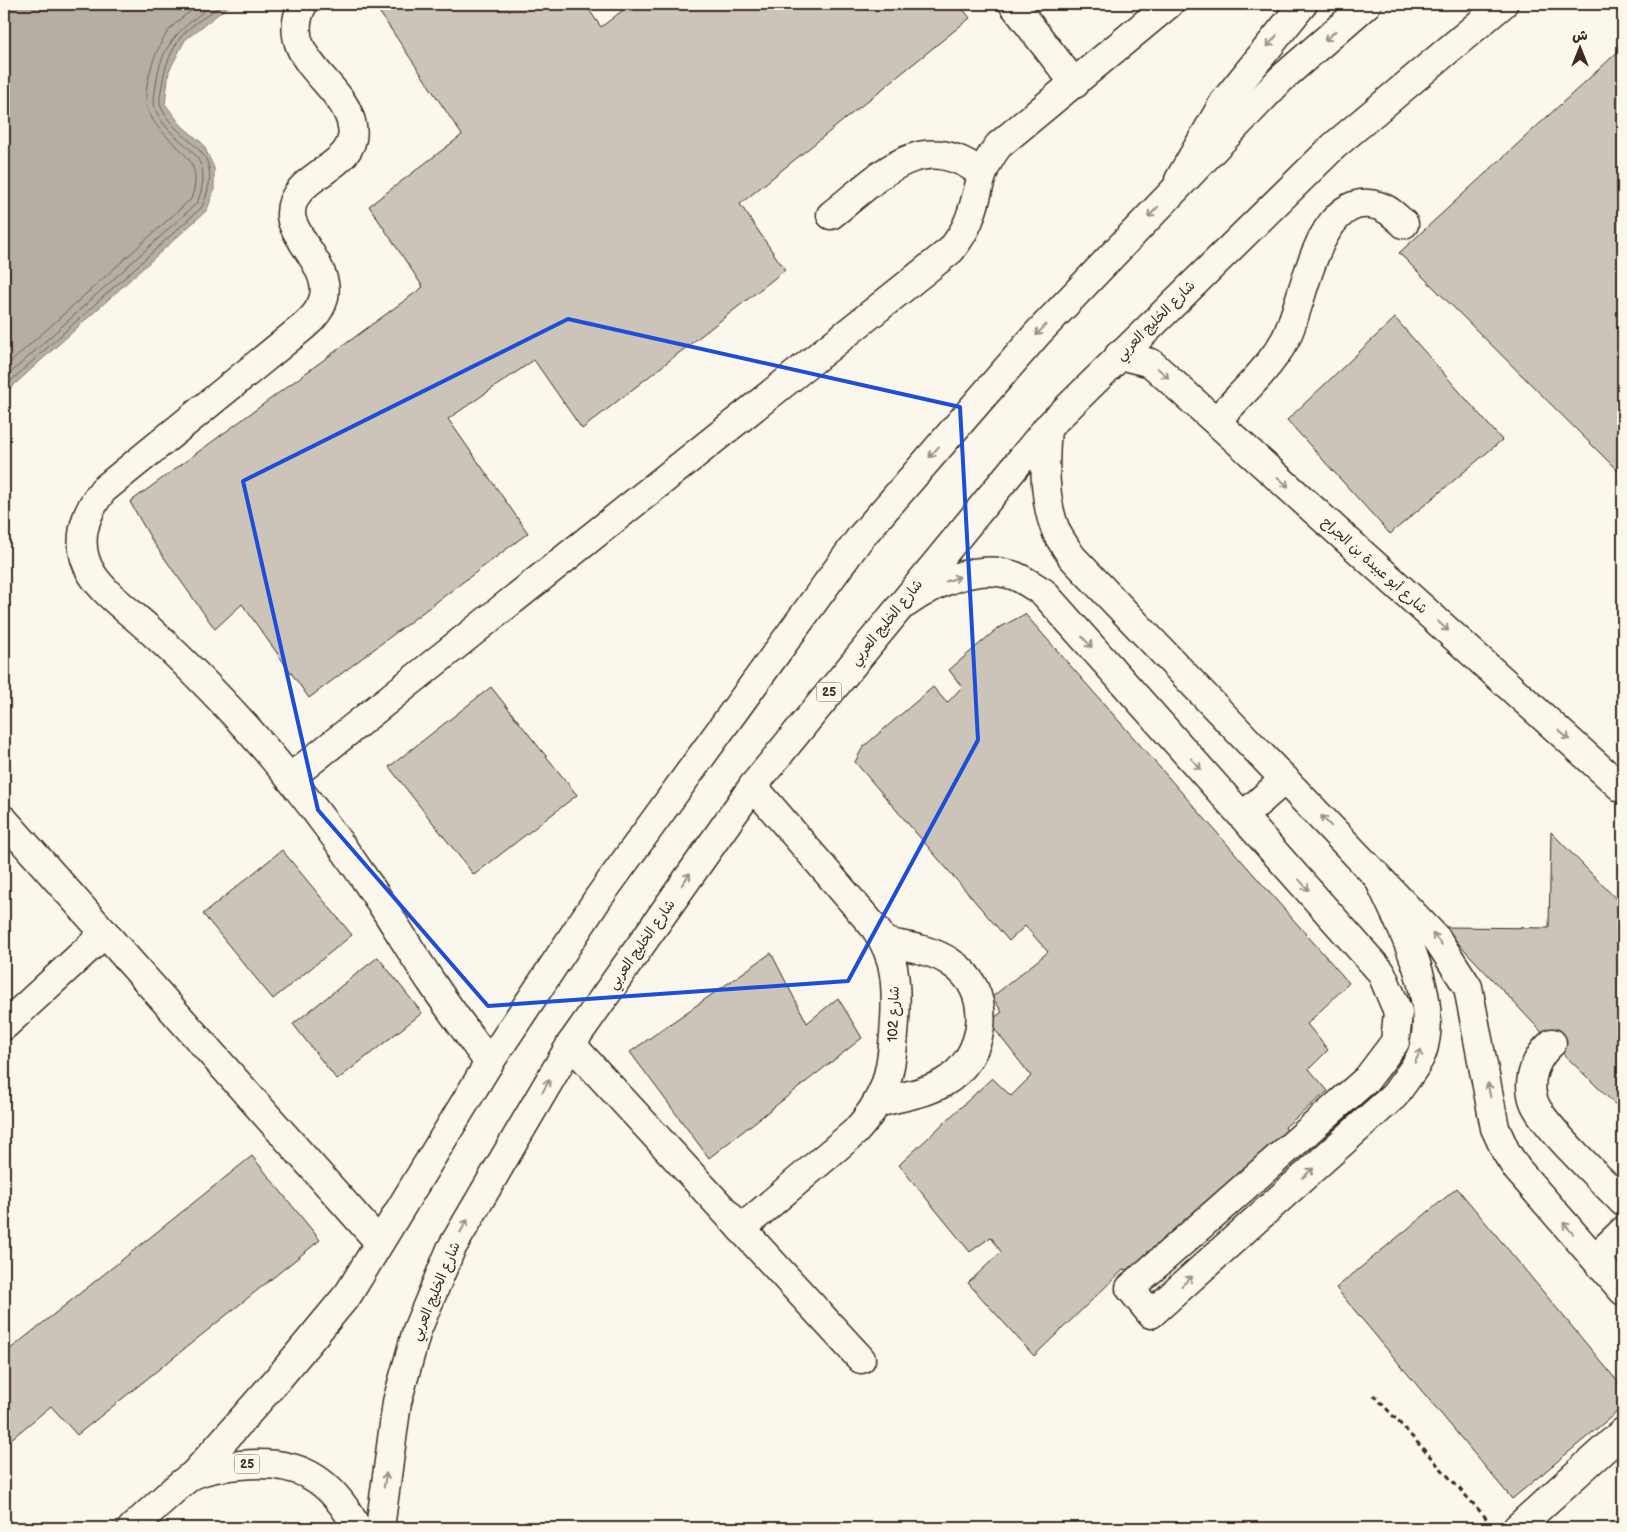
<svg xmlns="http://www.w3.org/2000/svg" width="1627" height="1532" viewBox="0 0 1627 1532" font-family="'Balsamiq Sans','Playpen Sans Arabic',sans-serif">
	<style>
		.green { fill: #dfd9ce; stroke: #8d8276 }
		.water { fill: #b6aea2; stroke: #85796d }
		.lines { fill: none; stroke-linecap: round; stroke-linejoin: round }
		.shore { stroke: #6c5f53; stroke-width: 1 }
		.building { fill: #ccc4b9; stroke: #3b2a1e }
		.minor-casing { stroke: #3b2a1e; stroke-width: 31 }
		.major-casing { stroke: #3b2a1e; stroke-width: 31 }
		.path { stroke: #3b2a1e; stroke-width: 3; stroke-dasharray: 5 4; stroke-linecap: butt }
		.minor { stroke: #fbf7ec; stroke-width: 28 }
		.major { stroke: #fbf7ec; stroke-width: 28 }
		.oneway { stroke: #9b9085 }
		.marked { fill: none; stroke: #1d4ed8; stroke-width: 4; stroke-linejoin: round }
		.labels { text-anchor: middle; stroke-width: 4.5; stroke-linejoin: round; paint-order: stroke }
		.shield { fill: #fbf7ec; stroke: #75685c; stroke-width: 1 }
		.shield-label { font-size: 12px; font-weight: bold; fill: #3b2a1e }
		.street-label { font-size: 14px; fill: #3b2a1e; stroke: #fbf7ec }
	</style>
	<rect width="100%" height="100%" fill="#fbf7ec"/>
	<filter id="ink" filterUnits="userSpaceOnUse"><feTurbulence type="fractalNoise" baseFrequency=".02" numOctaves="2"/><feDisplacementMap in="SourceGraphic" scale="10" xChannelSelector="R" yChannelSelector="G"/><feConvolveMatrix kernelMatrix="1 2 1 2 8 2 1 2 1" color-interpolation-filters="sRGB"/></filter>
	<g filter="url(#ink)">
		<path class="green" d="M 288,1521 L 291,1528 L 251,1528 Z"/>
		<path class="water" d="M 4,4 L 231,4 L 185,40 L 169,71 L 165,104 L 182,126 L 203,144 L 214,168 L 214,190 L 207,210 L 4,394 Z"/>
		<g class="lines">
			<g class="shore">
				<path d="M 4,368 L 191,199 C 209,152 162,147 148,110 C 140,90 157,43 171,28 C 179,19 191,11 201,4"/>
				<path d="M 4,379 L 197,203 C 220,146 170,149 155,108 C 153,101 155,92 156,85 C 161,42 181,29 213,4"/>
				<path d="M 4,387 L 202,207 C 228,145 181,149 161,107 C 158,100 162,87 163,80 C 165,66 172,49 181,37 C 191,24 210,14 223,4"/>
			</g>
		</g>
		<g class="building">
			<path d="M 374,4 L 585,4 L 601,27 L 631,4 L 959,4 L 970,18 L 740,204 L 785,270 L 582,429 L 534,360 L 448,419 L 528,533 L 309,698 L 242,604 L 215,629 L 153,542 L 130,502 L 423,287 L 369,206 L 462,135 Z"/>
			<path d="M 1623,47 L 1623,476 L 1399,253 Z"/>
			<path d="M 1395,318 L 1502,440 L 1390,534 L 1287,420 Z"/>
			<path d="M 1025,614 L 1349,983 L 1307,1024 L 1328,1050 L 1309,1069 L 1328,1091 L 1285,1127 L 1289,1137 L 1138,1273 L 1124,1269 L 1034,1356 L 968,1283 L 1001,1252 L 991,1237 L 970,1252 L 899,1165 L 992,1078 L 1011,1096 L 1031,1076 L 989,1022 L 1002,1012 L 992,997 L 1048,952 L 1025,926 L 1009,941 L 855,762 L 863,747 L 933,687 L 947,703 L 962,687 L 949,670 L 997,629 Z"/>
			<path d="M 491,687 L 577,795 L 474,875 L 389,767 Z"/>
			<path d="M 1551,832 L 1623,906 L 1623,1112 L 1552,1043 L 1443,927 L 1549,928 Z"/>
			<path d="M 282,850 L 352,935 L 273,999 L 203,914 Z"/>
			<path d="M 771,953 L 807,1023 L 838,998 L 862,1038 L 709,1158 L 630,1052 Z"/>
			<path d="M 378,957 L 422,1013 L 337,1080 L 293,1024 Z"/>
			<path d="M 252,1156 L 320,1240 L 77,1435 L 51,1406 L 4,1445 L 4,1343 L 9,1350 Z"/>
			<path d="M 1457,1188 L 1623,1388 L 1623,1407 L 1512,1499 L 1336,1288 Z"/>
		</g>
		<g class="lines">
			<g class="minor-casing">
				<g id="minor">
					<path d="M 303,4 C 275,58 345,82 352,126 C 360,169 290,173 291,214 C 291,224 298,233 303,242 C 324,274 339,297 303,327 L 103,490 C 84,514 74,545 92,574 C 106,596 132,613 151,631 C 184,661 216,694 246,727 C 292,778 333,832 371,888 C 392,919 411,952 432,983 C 450,1010 470,1036 489,1063"/>
					<path d="M 1013,4 L 1075,84"/>
					<path d="M 1179,180 L 1224,102 L 1303,4"/>
					<path d="M 831,215 C 880,177 920,127 981,173"/>
					<path d="M 1119,355 L 1151,363 L 1623,789"/>
					<path d="M 1216,421 C 1240,395 1267,371 1285,340 C 1304,305 1317,186 1379,206 C 1389,209 1397,218 1404,224"/>
					<path d="M 1047,428 C 1044,461 1043,502 1057,533 C 1061,541 1067,549 1072,557 L 1437,939 L 1468,987 L 1495,1128 L 1506,1152 L 1517,1169 L 1623,1291"/>
					<path d="M 905,604 C 934,583 978,562 1015,576 C 1025,580 1034,587 1043,592 L 1381,972 L 1398,1012 L 1395,1042 L 1367,1079 L 1130,1288 L 1151,1314 L 1395,1095 C 1403,1082 1417,1067 1422,1053 C 1441,996 1400,925 1377,875"/>
					<path d="M 290,778 L 951,250 C 958,241 965,231 969,220 C 981,190 977,173 999,145 L 1169,4"/>
					<path d="M 1243,816 L 1285,779"/>
					<path d="M 4,820 L 379,1242"/>
					<path d="M 4,1026 L 105,933"/>
					<path d="M 1552,1043 C 1536,1057 1526,1080 1534,1102 C 1543,1126 1603,1181 1623,1202"/>
					<path d="M 571,1044 L 861,1359"/>
					<path d="M 877,1103 C 898,1097 924,1094 943,1083 C 987,1058 996,990 950,962 C 931,949 907,947 885,942"/>
					<path d="M 741,1229 L 855,1132 C 867,1119 877,1105 884,1088 C 894,1063 898,1001 894,974 C 892,957 885,942 875,928 L 753,786"/>
					<path d="M 1595,1258 L 1623,1231"/>
					<path d="M 1517,1528 L 1623,1432"/>
				</g>
			</g>
			<g class="major-casing">
				<g id="major">
					<path d="M 194,1474 L 277,1380 L 349,1293 L 489,1063 L 599,897 L 860,538 L 1037,334 L 1282,78 L 1367,4"/>
					<path d="M 132,1528 C 145,1517 183,1479 195,1474 C 209,1468 225,1466 240,1465 C 297,1459 330,1477 357,1528"/>
					<path d="M 380,1528 L 397,1402 L 417,1330 L 451,1249 L 571,1044 L 753,786 L 1047,428 L 1334,146 L 1503,4"/>
				</g>
			</g>
			<path class="path" d="M 1374,1395 L 1488,1520"/>
			<use href="#minor" class="minor"/>
			<use href="#major" class="major"/>
		</g>
		<defs><path id="oneway-shaft" d="M-6 0H5M1.5-3L5.5 0L1.5 3" fill="none" stroke-width="1.6" stroke-linecap="round" stroke-linejoin="round" transform="scale(1.25)"/></defs>
		<g class="oneway">
			<use href="#oneway-shaft" transform="translate(1330 36) rotate(139)"/>
			<use href="#oneway-shaft" transform="translate(1272 41) rotate(130)"/>
			<use href="#oneway-shaft" transform="translate(1153 212) rotate(134)"/>
			<use href="#oneway-shaft" transform="translate(1041 330) rotate(133)"/>
			<use href="#oneway-shaft" transform="translate(1163 373) rotate(42)"/>
			<use href="#oneway-shaft" transform="translate(934 452) rotate(131)"/>
			<use href="#oneway-shaft" transform="translate(1283 482) rotate(42)"/>
			<use href="#oneway-shaft" transform="translate(953 579) rotate(-19)"/>
			<use href="#oneway-shaft" transform="translate(1443 626) rotate(42)"/>
			<use href="#oneway-shaft" transform="translate(1087 642) rotate(48)"/>
			<use href="#oneway-shaft" transform="translate(1564 735) rotate(42)"/>
			<use href="#oneway-shaft" transform="translate(1196 764) rotate(48)"/>
			<use href="#oneway-shaft" transform="translate(1326 821) rotate(-134)"/>
			<use href="#oneway-shaft" transform="translate(686 879) rotate(-55)"/>
			<use href="#oneway-shaft" transform="translate(1304 885) rotate(48)"/>
			<use href="#oneway-shaft" transform="translate(1437 939) rotate(-130)"/>
			<use href="#oneway-shaft" transform="translate(1418 1056) rotate(-64)"/>
			<use href="#oneway-shaft" transform="translate(546 1086) rotate(-60)"/>
			<use href="#oneway-shaft" transform="translate(1489 1090) rotate(-100)"/>
			<use href="#oneway-shaft" transform="translate(1308 1173) rotate(-42)"/>
			<use href="#oneway-shaft" transform="translate(464 1226) rotate(-60)"/>
			<use href="#oneway-shaft" transform="translate(1568 1228) rotate(-131)"/>
			<use href="#oneway-shaft" transform="translate(1187 1281) rotate(-42)"/>
			<use href="#oneway-shaft" transform="translate(385 1480) rotate(-81)"/>
		</g>
	</g>
	<path class="marked" d="M 568,319 L 960,407 L 978,740 L 848,981 L 488,1006 L 318,810 L 243,481 Z"/>
	<g class="labels">
		<g class="shield">
			<rect x="816.5" y="682.5" width="25" height="19" rx="4"/>
			<rect x="234.5" y="1454.5" width="25" height="19" rx="4"/>
		</g>
		<g class="shield-label">
			<text x="829" y="696">25</text>
			<text x="247" y="1468">25</text>
		</g>
		<g class="street-label">
			<text transform="translate(1155 320) rotate(-45)" y="5">شارع الخليج العربي</text>
			<text transform="translate(1375 565) rotate(42)" y="5">شارع أبو عبيدة بن الجراح</text>
			<text transform="translate(886 622) rotate(-51)" y="5">شارع الخليج العربي</text>
			<text transform="translate(641 944) rotate(-55)" y="5">شارع الخليج العربي</text>
			<text transform="translate(893 1014) rotate(-88)" y="5">شارع 102</text>
			<text transform="translate(435 1291) rotate(-67)" y="5">شارع الخليج العربي</text>
		</g>
	</g>
	<rect width="1627" height="1532" fill="none" stroke="#fbf7ec" stroke-width="20"/>
	<rect x="10" y="10" width="1607" height="1512" fill="none" stroke="#3b2a1e" stroke-width="2" filter="url(#ink)"/>
	<g transform="translate(1580 48)" stroke="#fbf7ec" stroke-width="4" paint-order="stroke">
	<path d="M0-4L9 19L0 12L-9 19Z" fill="#3b2a1e"/>
	<text y="-8" font-size="14" font-weight="bold" text-anchor="middle" fill="#3b2a1e">ش</text>
	</g>
</svg>
